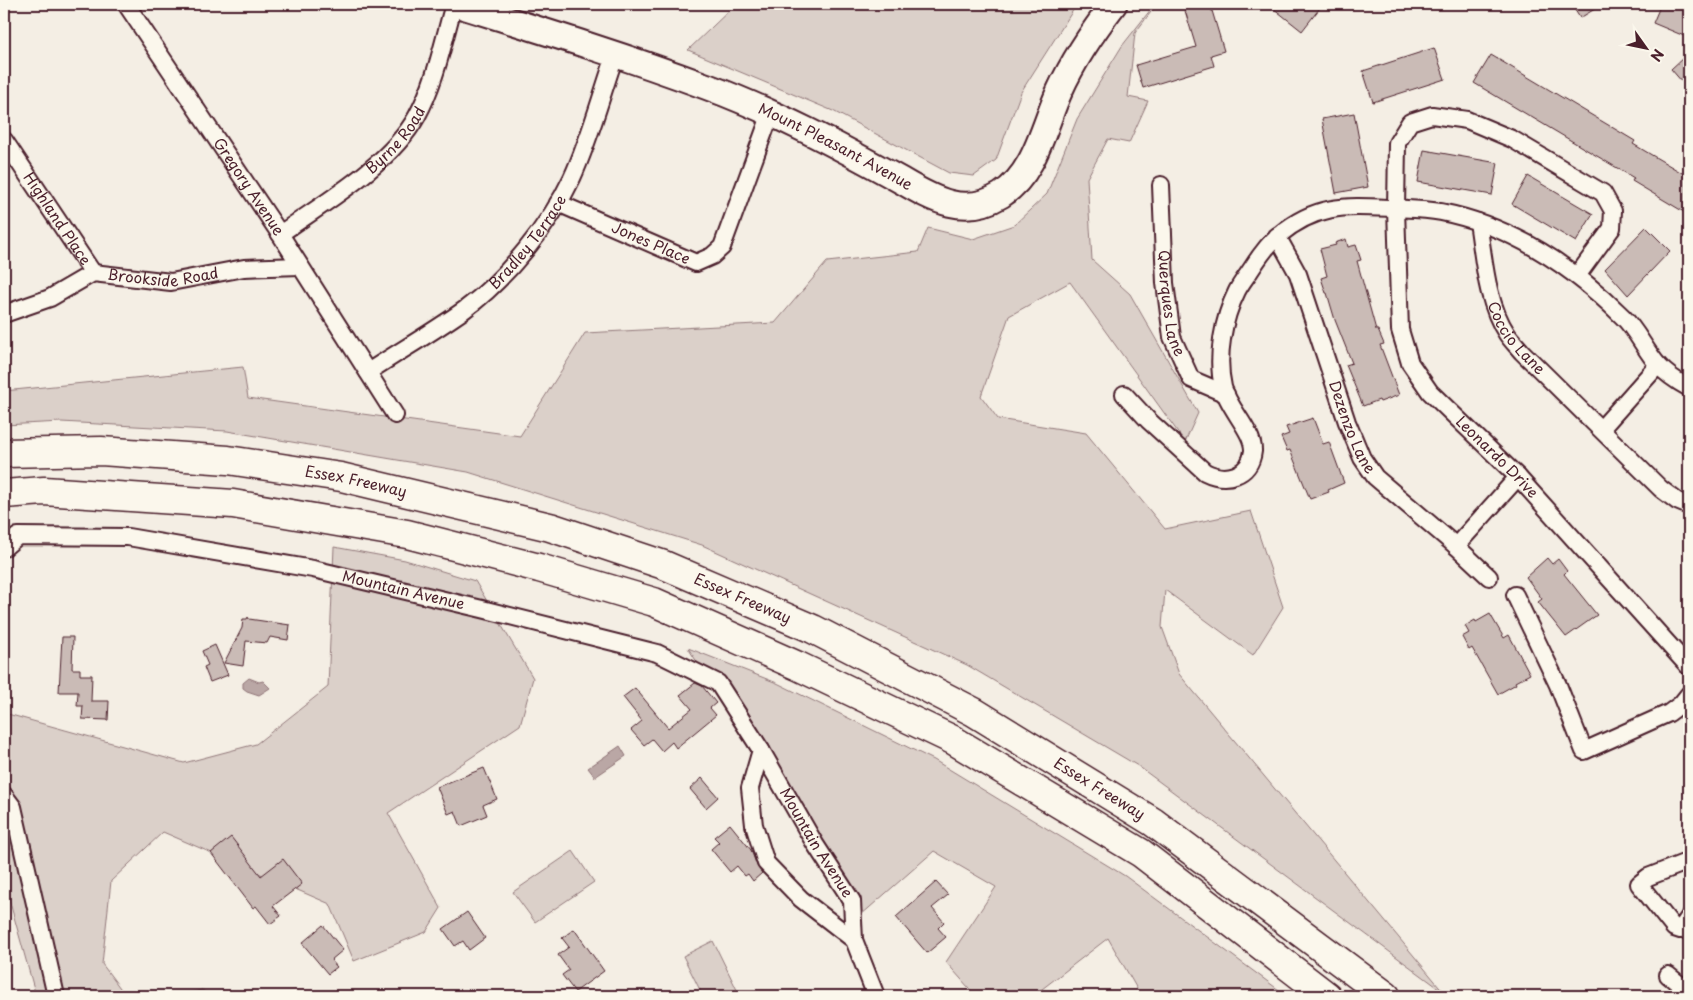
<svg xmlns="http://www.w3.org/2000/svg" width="1693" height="1000" viewBox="0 0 1693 1000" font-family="'Playpen Sans',sans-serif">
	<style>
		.green { fill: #dbd0c9; stroke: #92787a }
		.water { fill: #baa7a5; stroke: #8d7174 }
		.building { fill: #cabbb6; stroke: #4a1f2b }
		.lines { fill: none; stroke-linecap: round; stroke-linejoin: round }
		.minor-casing { stroke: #4a1f2b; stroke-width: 20 }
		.primary-casing { stroke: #4a1f2b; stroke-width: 29 }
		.motorway-casing { stroke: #4a1f2b; stroke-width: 31 }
		.minor { stroke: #fbf7ec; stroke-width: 16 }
		.primary { stroke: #fbf7ec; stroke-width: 25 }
		.motorway { stroke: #fbf7ec; stroke-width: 28 }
		.labels { text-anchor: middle; stroke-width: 4; stroke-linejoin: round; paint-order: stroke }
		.street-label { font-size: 15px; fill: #4a1f2b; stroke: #fbf7ec }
	</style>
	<rect width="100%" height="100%" fill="#f4eee4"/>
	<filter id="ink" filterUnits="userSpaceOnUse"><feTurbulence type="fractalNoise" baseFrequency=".02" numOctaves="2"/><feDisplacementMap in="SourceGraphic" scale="10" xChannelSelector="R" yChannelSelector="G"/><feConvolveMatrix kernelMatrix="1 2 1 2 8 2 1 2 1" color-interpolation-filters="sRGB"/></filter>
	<g filter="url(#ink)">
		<g class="green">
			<path d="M 736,4 L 1077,4 L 1021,92 L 996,160 L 974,176 L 949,173 L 833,111 L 688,50 Z"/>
			<path d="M 1155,4 L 1157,4 L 1135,33 L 1128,97 L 1148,101 L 1129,143 L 1108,139 L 1087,178 L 1092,260 L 1130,294 L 1198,413 L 1185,442 L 1070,282 L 1009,316 L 981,396 L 998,419 L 1086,433 L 1165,529 L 1251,511 L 1283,607 L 1253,655 L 1165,590 L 1162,627 L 1179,674 L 1444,992 L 1138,766 L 967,665 L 702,545 L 468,472 L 227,431 L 61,422 L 4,425 L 4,391 L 243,367 L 248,398 L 520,436 L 585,333 L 775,323 L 827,262 L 918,252 L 928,228 L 973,239 L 1014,225 L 1047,194 L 1077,119 L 1122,46 Z"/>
			<path d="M 334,547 L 405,560 L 475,581 L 533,678 L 520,725 L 388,813 L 441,908 L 426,932 L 354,961 L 330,904 L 163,832 L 111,881 L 102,964 L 126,996 L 36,996 L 4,881 L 4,713 L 184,763 L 256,744 L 328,687 Z"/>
			<path d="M 688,648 L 777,683 L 934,760 L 1125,876 L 1287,996 L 1141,996 L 1108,938 L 1033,996 L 976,996 L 946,962 L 996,887 L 934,851 L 861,915 Z"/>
			<path d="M 573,851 L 594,882 L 535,922 L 513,892 Z"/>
			<path d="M 713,941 L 740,996 L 703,996 L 683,956 Z"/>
			<path d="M 202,990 L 212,996 L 174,996 Z"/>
		</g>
		<g class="water">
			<path d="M 249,678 L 259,682 L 263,681 L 270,688 L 259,695 L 247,691 L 243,688 L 243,683 Z"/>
			<path d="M 620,746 L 626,756 L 595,777 L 588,768 Z"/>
		</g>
		<g class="building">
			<path d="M 1183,4 L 1210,4 L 1224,51 L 1211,55 L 1214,66 L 1143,88 L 1136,65 L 1196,47 Z"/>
			<path d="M 1268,4 L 1323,4 L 1302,31 Z"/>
			<path d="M 1571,4 L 1603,4 L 1580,18 Z"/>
			<path d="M 1661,4 L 1678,4 L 1689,8 L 1689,38 L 1653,23 Z"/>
			<path d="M 1434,48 L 1445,79 L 1373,102 L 1363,71 Z"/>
			<path d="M 1491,55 L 1635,141 L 1633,144 L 1689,177 L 1689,215 L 1632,181 L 1634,178 L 1474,83 Z"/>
			<path d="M 1684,57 L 1689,63 L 1689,90 L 1671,69 Z"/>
			<path d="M 1354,113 L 1368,187 L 1336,193 L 1322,119 Z"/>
			<path d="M 1424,150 L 1498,163 L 1492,195 L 1418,182 Z"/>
			<path d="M 1528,176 L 1593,214 L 1576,242 L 1512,204 Z"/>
			<path d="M 1646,227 L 1670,251 L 1628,295 L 1605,269 Z"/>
			<path d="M 1346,239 L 1348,247 L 1356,245 L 1361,260 L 1357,261 L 1376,330 L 1378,330 L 1384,344 L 1380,345 L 1399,395 L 1380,402 L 1379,400 L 1363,406 L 1346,365 L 1352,363 L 1335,320 L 1327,293 L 1326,293 L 1321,278 L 1327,276 L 1320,249 L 1336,245 L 1335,243 Z"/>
			<path d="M 1313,418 L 1323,444 L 1329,442 L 1344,483 L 1328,490 L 1329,492 L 1310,499 L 1290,450 L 1287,451 L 1281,437 L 1289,434 L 1286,427 Z"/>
			<path d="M 1547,558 L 1552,564 L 1558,559 L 1567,571 L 1564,574 L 1597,615 L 1566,637 L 1538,602 L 1542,599 L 1526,577 Z"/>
			<path d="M 1490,614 L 1504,638 L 1509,635 L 1530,674 L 1515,682 L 1516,684 L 1498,694 L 1472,648 L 1469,650 L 1462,637 L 1469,633 L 1465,626 L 1475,620 L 1476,622 Z"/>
			<path d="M 248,617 L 249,619 L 290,625 L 288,640 L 270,637 L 267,643 L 246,641 L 243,666 L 224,663 L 242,628 L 243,619 L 247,619 Z"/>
			<path d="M 62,637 L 73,637 L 72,669 L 80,669 L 80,675 L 92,675 L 91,701 L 109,701 L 108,720 L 82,719 L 83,706 L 77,706 L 78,692 L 59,692 Z"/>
			<path d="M 215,645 L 228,675 L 210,682 L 204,667 L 208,665 L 202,651 Z"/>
			<path d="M 695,683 L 702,686 L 716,703 L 710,708 L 716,715 L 676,748 L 672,742 L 662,751 L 652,739 L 644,745 L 631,730 L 642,721 L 623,697 L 635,688 L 668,728 L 692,709 L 680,695 Z"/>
			<path d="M 484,768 L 497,799 L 483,805 L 487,815 L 461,826 L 455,811 L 448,814 L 437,787 Z"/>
			<path d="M 702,778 L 718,797 L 706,808 L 690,789 Z"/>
			<path d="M 730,824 L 751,850 L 757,866 L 762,873 L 753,881 L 748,874 L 745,876 L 737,866 L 730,872 L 711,849 L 719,842 L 714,837 Z"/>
			<path d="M 231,837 L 261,876 L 283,859 L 302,884 L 273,906 L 281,916 L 270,924 L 256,906 L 253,908 L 211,853 Z"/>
			<path d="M 936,882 L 948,895 L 932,908 L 944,922 L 938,928 L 946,937 L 927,953 L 896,917 Z"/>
			<path d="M 467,912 L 485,938 L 469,950 L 463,941 L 455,946 L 443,929 Z"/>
			<path d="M 323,925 L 343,950 L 331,960 L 337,967 L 328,974 L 302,943 Z"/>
			<path d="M 574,929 L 604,971 L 575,992 L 562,975 L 569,970 L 558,955 L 569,947 L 562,938 Z"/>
		</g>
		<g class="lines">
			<g class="minor-casing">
				<g id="minor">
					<path id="s1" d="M 126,4 L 280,234 L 395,415"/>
					<path id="s2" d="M 4,140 L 93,273"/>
					<path id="s3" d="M 1161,185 L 1165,283 L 1172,337 L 1191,379 L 1226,394"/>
					<path id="s4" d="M 558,203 L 696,263 L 712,256 L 722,247 L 771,113"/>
					<path id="s5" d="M 1478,222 C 1484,259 1486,302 1507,334 C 1511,340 1517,346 1522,352 L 1661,489 L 1677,501 L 1689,506"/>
					<path id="s6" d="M 280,234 C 324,203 391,164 417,116 C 436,81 443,42 454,4"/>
					<path id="s7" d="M 1277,236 L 1298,274 L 1347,422 L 1362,458 L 1375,477 L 1456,546 L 1489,577"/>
					<path id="s8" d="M 1577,276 L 1612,228 L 1613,211 L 1603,193 L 1512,139 L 1467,120 L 1432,115 L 1410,122 L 1397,143 L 1396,209 L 1400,330 L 1410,363 L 1430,392 L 1518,477 L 1689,667"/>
					<path id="s9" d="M 4,314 L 50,298 L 93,273 L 171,282 L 244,268 L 300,266"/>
					<path id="s10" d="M 368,372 C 400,351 433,332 464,310 C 506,279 550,225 572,178 C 590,139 601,96 615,56"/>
					<path d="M 1124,394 L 1148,420 L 1205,472 C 1225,482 1250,477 1253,451 C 1254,432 1228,408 1223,387 C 1216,357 1223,319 1237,291 C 1241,283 1247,276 1252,268 C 1259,257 1268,244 1279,235 C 1316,204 1345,206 1390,208 C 1407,209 1425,209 1441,212 C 1513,226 1572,266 1623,317 C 1637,331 1645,350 1658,365 C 1667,375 1678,382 1689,388"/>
					<path d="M 1601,429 L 1658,365"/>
					<path d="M 1456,546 L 1518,477"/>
					<path id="s11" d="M 4,548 L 18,536 L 128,537 L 313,569 L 482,609 L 657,653 L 718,683 L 761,750 L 750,788 L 754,825 L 766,863 L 801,899 L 854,940 L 876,996"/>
					<path d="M 1515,595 L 1558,685 L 1584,751 L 1669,713 L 1681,704 L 1689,694"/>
					<path id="s12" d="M 761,750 L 815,844 L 852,901 L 854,940"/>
					<path d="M 4,795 L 13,807 L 56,996"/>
					<path d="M 1689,861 L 1648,877 L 1639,884 L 1674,928 L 1680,930 L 1689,917"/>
					<path d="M 1668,975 L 1689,992"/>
				</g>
			</g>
			<g class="primary-casing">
				<g id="primary">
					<path id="s13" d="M 456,4 C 540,30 625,56 708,87 C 775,112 839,146 902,181 C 934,200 965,217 1001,195 C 1036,173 1044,124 1060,90 C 1074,59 1094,30 1114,4"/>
				</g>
			</g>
			<g class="motorway-casing">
				<g id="motorway">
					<path id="s14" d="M 4,453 L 101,451 L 228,460 L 341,477 L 550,527 L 664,565 L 813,629 L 974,712 L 1153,822 L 1386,996"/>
					<path d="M 4,494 L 44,491 L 233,504 L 407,534 L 539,568 L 654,602 L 798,666 L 953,740 L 1141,853 L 1327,996"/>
				</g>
			</g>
			<use href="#minor" class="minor"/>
			<use href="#primary" class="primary"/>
			<use href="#motorway" class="motorway"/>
		</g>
	</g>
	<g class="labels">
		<g class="street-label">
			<text dy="5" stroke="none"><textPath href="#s6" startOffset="150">Byrne Road</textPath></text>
			<text dy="5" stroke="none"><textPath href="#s13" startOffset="406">Mount Pleasant Avenue</textPath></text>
			<text dy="5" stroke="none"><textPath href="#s1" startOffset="220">Gregory Avenue</textPath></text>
			<text dy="5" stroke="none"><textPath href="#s2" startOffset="95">Highland Place</textPath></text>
			<text dy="5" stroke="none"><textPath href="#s10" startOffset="208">Bradley Terrace</textPath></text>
			<text dy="5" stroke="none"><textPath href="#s4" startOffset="101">Jones Place</textPath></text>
			<text dy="5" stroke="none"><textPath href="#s9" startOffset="169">Brookside Road</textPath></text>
			<text dy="5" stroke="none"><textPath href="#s3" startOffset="119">Querques Lane</textPath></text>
			<text dy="5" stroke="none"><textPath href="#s5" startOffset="125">Coccio Lane</textPath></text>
			<text dy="5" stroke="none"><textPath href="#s7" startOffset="206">Dezenzo Lane</textPath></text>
			<text dy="5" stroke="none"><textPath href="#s8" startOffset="685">Leonardo Drive</textPath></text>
			<text dy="5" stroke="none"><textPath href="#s14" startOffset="354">Essex Freeway</textPath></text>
			<text dy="5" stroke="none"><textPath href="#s11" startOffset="409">Mountain Avenue</textPath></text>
			<text dy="5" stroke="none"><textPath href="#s14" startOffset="759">Essex Freeway</textPath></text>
			<text dy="5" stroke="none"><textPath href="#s14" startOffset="1164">Essex Freeway</textPath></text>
			<text dy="5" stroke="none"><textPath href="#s12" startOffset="108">Mountain Avenue</textPath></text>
		</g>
	</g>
	<rect width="1693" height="1000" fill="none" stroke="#fbf7ec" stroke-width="20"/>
	<rect x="10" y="10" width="1673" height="980" fill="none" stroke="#4a1f2b" stroke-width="2" filter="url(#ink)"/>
	<g transform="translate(1646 48) rotate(123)" stroke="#fbf7ec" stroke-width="4" paint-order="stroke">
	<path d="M0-4L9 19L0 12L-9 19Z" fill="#4a1f2b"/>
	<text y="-8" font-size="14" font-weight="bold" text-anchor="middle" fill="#4a1f2b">N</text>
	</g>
</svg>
